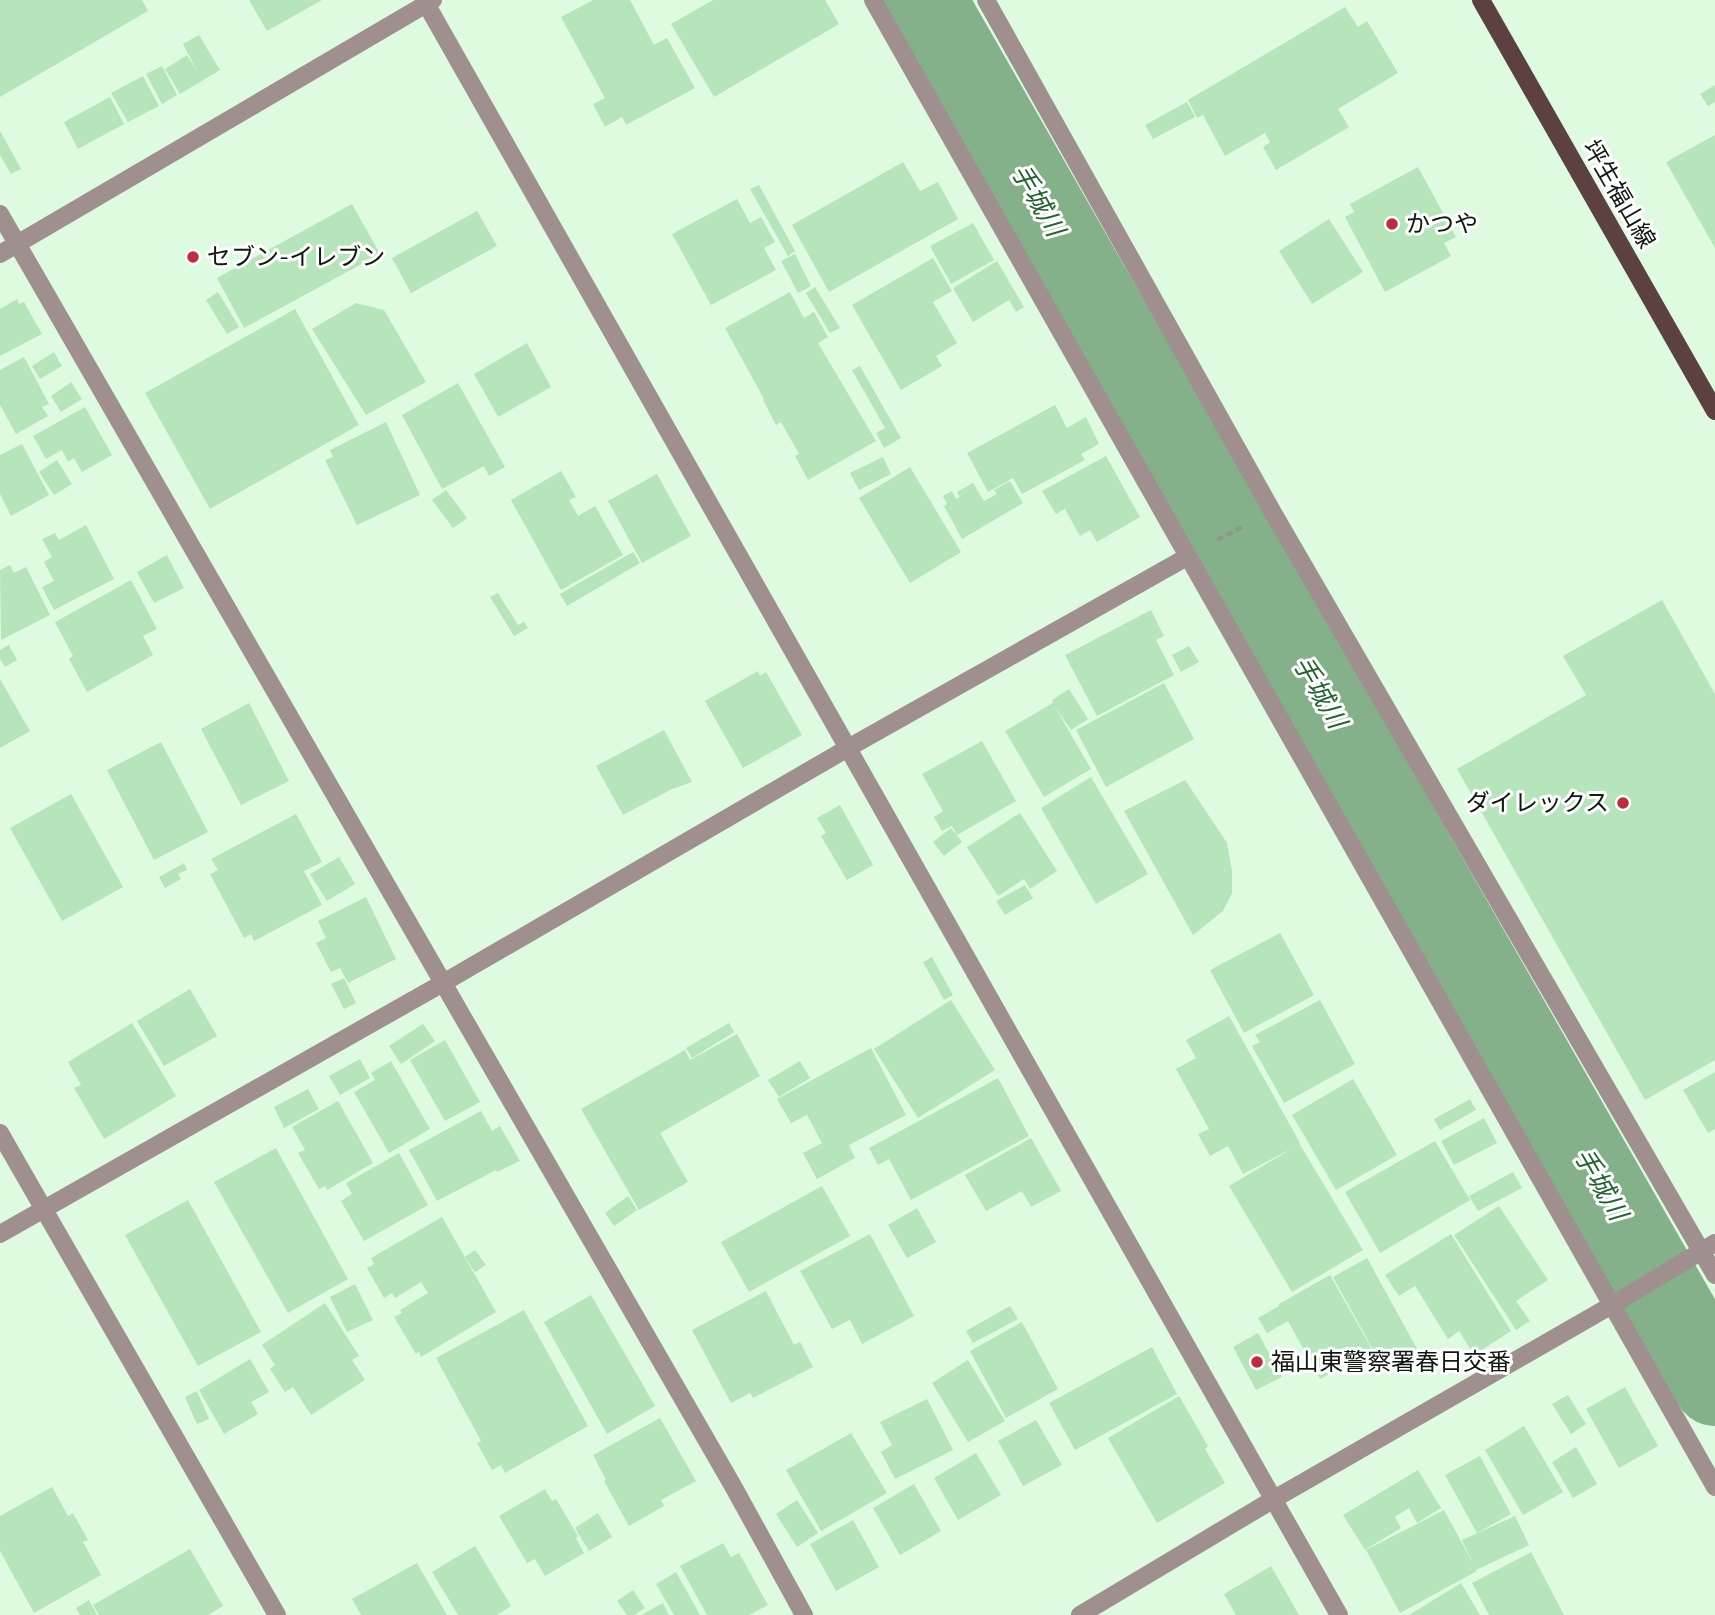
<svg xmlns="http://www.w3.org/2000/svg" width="1715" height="1615" viewBox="0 0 1715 1615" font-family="'Nunito Sans','Noto Sans JP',sans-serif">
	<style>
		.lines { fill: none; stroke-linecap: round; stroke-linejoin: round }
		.river { stroke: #84b189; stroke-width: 84 }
		.building { fill: #b6e5bb }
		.path { stroke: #879b88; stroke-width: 4.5; stroke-dasharray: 7 3.5; stroke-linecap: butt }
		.minor { stroke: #a08f8f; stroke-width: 18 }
		.major { stroke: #5d4141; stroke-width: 18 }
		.poi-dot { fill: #bd2c3f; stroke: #fefefe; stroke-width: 2.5 }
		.labels { text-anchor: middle; stroke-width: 6; stroke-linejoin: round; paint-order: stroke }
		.street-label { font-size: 24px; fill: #0f1910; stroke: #fefefe }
		.poi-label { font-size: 24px; fill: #0f1910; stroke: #fefefe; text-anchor: start }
		.water-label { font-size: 26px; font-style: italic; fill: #21622f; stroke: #fefefe }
	</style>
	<rect width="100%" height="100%" fill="#defae0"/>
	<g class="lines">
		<path class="river" d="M 924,0 L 1715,1384"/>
	</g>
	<g class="building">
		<path d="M 0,0 L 142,0 L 148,11 L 0,97 Z"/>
		<path d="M 249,0 L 322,0 L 267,31 Z"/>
		<path d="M 593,0 L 630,0 L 654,45 L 667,38 L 695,88 L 626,125 L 622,117 L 605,127 L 593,104 L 605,98 L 561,17 Z"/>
		<path d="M 713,0 L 825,0 L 839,24 L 714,97 L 671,24 Z"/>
		<path d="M 1345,7 L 1358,27 L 1367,21 L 1398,73 L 1338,109 L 1349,127 L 1276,170 L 1263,147 L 1270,142 L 1265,133 L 1225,156 L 1203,115 L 1197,118 L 1188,100 Z"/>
		<path d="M 199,35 L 220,70 L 180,94 L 165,69 L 187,55 L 198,73 L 183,44 Z"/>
		<path d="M 162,66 L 177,95 L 162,104 L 146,74 Z"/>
		<path d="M 143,76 L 159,106 L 128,122 L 111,93 Z"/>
		<path d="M 1715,85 L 1715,102 L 1708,106 L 1700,94 Z"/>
		<path d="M 110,97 L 124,124 L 78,149 L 64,122 Z"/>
		<path d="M 1187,102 L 1195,117 L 1153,139 L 1145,125 Z"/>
		<path d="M 0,131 L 21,169 L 11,174 L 0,155 Z"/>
		<path d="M 1715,135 L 1715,248 L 1666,162 Z"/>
		<path d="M 903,162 L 920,191 L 938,182 L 958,219 L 829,292 L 792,225 Z"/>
		<path d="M 1418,167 L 1456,237 L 1444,243 L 1451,256 L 1385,292 L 1345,217 L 1354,212 L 1350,204 Z"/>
		<path d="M 759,185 L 795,251 L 788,256 L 750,189 Z"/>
		<path d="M 737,199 L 750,223 L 761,217 L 775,242 L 764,248 L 776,270 L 711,305 L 672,234 Z"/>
		<path d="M 352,204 L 380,254 L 244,328 L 217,278 Z"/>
		<path d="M 477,211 L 497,246 L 411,293 L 392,258 Z"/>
		<path d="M 1329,219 L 1363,272 L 1312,304 L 1279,251 Z"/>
		<path d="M 973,223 L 994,260 L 951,284 L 930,246 Z"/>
		<path d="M 795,254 L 811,286 L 798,293 L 781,261 Z"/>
		<path d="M 933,258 L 952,291 L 933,302 L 957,343 L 936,356 L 942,366 L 901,390 L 852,305 Z"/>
		<path d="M 997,261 L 1024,307 L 1016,312 L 1009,300 L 973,322 L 953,288 Z"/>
		<path d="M 815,287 L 840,328 L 830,333 L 806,293 Z"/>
		<path d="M 218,292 L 239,327 L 227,334 L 206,300 Z"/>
		<path d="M 790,292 L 804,318 L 814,312 L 828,337 L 818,343 L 876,441 L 808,480 L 795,456 L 799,454 L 781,422 L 776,425 L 763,400 L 764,399 L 725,328 Z"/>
		<path d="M 17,299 L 19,304 L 24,302 L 42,334 L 0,356 L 0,309 Z"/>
		<path d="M 356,303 L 384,310 L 426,382 L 366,415 L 312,329 Z"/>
		<path d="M 295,309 L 359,425 L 210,509 L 145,393 Z"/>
		<path d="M 527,343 L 551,387 L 498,417 L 474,374 Z"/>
		<path d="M 54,352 L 62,366 L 40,379 L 32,366 Z"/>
		<path d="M 24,357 L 49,404 L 42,407 L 48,416 L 16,434 L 0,405 L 0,370 Z"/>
		<path d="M 860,366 L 901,438 L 884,448 L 876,433 L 885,428 L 852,370 Z"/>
		<path d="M 71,382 L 82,399 L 61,412 L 51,396 Z"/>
		<path d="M 458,383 L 505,467 L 489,476 L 484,466 L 442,489 L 402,415 Z"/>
		<path d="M 1055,405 L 1067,428 L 1086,417 L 1099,444 L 1081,454 L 1085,460 L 1022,494 L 1013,478 L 988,492 L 967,453 Z"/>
		<path d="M 85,407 L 112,455 L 82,472 L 74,458 L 68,462 L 62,450 L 46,459 L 33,436 Z"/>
		<path d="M 386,422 L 420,495 L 357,525 L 325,460 L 333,457 L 330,450 Z"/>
		<path d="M 22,444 L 49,495 L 11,516 L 0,494 L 0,455 Z"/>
		<path d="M 1106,456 L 1140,517 L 1097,542 L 1090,530 L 1080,536 L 1065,509 L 1056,514 L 1042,491 Z"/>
		<path d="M 883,457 L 891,474 L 859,490 L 850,473 Z"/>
		<path d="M 57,460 L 72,484 L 54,495 L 39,472 Z"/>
		<path d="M 910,467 L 961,552 L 910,583 L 859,498 Z"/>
		<path d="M 561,471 L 576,497 L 569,500 L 578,516 L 595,506 L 623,555 L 561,590 L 511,500 Z"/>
		<path d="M 657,474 L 691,536 L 642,563 L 608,501 Z"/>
		<path d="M 1010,481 L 1023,503 L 962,539 L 944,506 L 947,504 L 943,496 L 952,491 L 956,499 L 960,497 L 957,492 L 973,483 L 984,501 L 997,494 L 994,490 Z"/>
		<path d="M 446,490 L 467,518 L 453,528 L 432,500 Z"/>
		<path d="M 86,525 L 114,579 L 54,610 L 42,587 L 54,581 L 44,562 L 52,557 L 42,539 L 55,533 L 59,540 Z"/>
		<path d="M 633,552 L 640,563 L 567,606 L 560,594 Z"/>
		<path d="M 167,555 L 184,588 L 154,603 L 137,572 Z"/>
		<path d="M 10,565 L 14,573 L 26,567 L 50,615 L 1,640 L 0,570 Z"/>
		<path d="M 131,580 L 157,629 L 143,636 L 153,655 L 87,692 L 69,659 L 73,656 L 55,622 Z"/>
		<path d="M 498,593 L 518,625 L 524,622 L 528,628 L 514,636 L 490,597 Z"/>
		<path d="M 1662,600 L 1715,694 L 1715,1060 L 1645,1100 L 1457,769 L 1586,695 L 1563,656 Z"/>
		<path d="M 1151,610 L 1164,636 L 1156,640 L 1174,675 L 1097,716 L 1065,655 Z"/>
		<path d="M 9,645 L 17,660 L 5,667 L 0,659 L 0,650 Z"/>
		<path d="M 1189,646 L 1199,662 L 1181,672 L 1172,655 Z"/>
		<path d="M 758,671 L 760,676 L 766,672 L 802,735 L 743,768 L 705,701 Z"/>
		<path d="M 0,679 L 30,731 L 0,748 Z"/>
		<path d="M 1164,683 L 1194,739 L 1106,787 L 1076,730 Z"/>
		<path d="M 1069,689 L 1088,719 L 1071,730 L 1055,707 L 1091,769 L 1044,797 L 1005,731 L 1053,703 L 1052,700 Z"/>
		<path d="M 249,703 L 289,781 L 241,805 L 201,729 Z"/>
		<path d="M 664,730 L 692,782 L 672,789 L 623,815 L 596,766 Z"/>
		<path d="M 982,741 L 1016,801 L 957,835 L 952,826 L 942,831 L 934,817 L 943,811 L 922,774 Z"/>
		<path d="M 161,742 L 208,832 L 154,860 L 107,770 Z"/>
		<path d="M 1091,777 L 1148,874 L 1096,904 L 1041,808 Z"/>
		<path d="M 1185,780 L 1227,843 L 1232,871 L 1232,893 L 1223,911 L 1193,935 L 1124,811 Z"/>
		<path d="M 71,794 L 123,887 L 62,921 L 10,828 Z"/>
		<path d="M 840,805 L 873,865 L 847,880 L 821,836 L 826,833 L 817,818 Z"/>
		<path d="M 1020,813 L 1057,871 L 1030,889 L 1024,879 L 998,896 L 967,847 Z"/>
		<path d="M 296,814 L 322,862 L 304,871 L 322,905 L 254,941 L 251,934 L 244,938 L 210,874 L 218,870 L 211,859 Z"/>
		<path d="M 951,828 L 962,842 L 944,856 L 933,842 Z"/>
		<path d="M 339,857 L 355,884 L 327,901 L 310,874 Z"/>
		<path d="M 184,863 L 187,870 L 178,874 L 181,879 L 165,888 L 159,877 Z"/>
		<path d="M 1025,885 L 1033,898 L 1005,915 L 996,901 Z"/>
		<path d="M 366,897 L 396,959 L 348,983 L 340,968 L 331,972 L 316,943 L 326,938 L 318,921 Z"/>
		<path d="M 1280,933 L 1314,995 L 1244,1033 L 1210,970 Z"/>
		<path d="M 932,957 L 953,995 L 944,1000 L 923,962 Z"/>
		<path d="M 344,978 L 356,1003 L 344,1009 L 331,984 Z"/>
		<path d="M 190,989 L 217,1036 L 164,1066 L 137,1021 Z"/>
		<path d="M 951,1000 L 995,1070 L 918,1118 L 874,1049 Z"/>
		<path d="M 1320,1000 L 1355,1064 L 1284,1103 L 1252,1046 L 1260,1042 L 1255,1035 Z"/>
		<path d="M 1229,1016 L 1300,1143 L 1299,1143 L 1363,1250 L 1292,1292 L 1229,1186 L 1293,1148 L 1243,1174 L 1228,1146 L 1210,1156 L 1198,1134 L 1209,1129 L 1176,1069 L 1196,1058 L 1186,1040 Z"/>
		<path d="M 132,1023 L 176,1096 L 104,1139 L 74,1088 L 81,1085 L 68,1062 Z"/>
		<path d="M 729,1023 L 734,1032 L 692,1058 L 686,1048 Z"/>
		<path d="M 423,1024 L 435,1041 L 401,1064 L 389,1046 Z"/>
		<path d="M 737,1034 L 760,1076 L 660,1133 L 688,1182 L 639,1210 L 581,1109 L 685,1050 L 690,1060 Z"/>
		<path d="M 445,1040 L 480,1102 L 445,1121 L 410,1060 Z"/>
		<path d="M 871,1048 L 906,1115 L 849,1145 L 855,1158 L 817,1179 L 803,1153 L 822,1143 L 807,1115 L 791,1123 L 777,1099 Z"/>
		<path d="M 360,1059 L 370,1078 L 340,1095 L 329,1076 Z"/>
		<path d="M 391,1061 L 430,1129 L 389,1153 L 354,1092 L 375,1080 L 371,1073 Z"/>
		<path d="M 800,1061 L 810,1078 L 779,1097 L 768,1080 Z"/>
		<path d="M 1715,1072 L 1715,1129 L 1708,1133 L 1683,1090 Z"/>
		<path d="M 998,1078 L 1029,1136 L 911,1200 L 889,1159 L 878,1165 L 869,1148 Z"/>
		<path d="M 1353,1079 L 1397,1155 L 1336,1190 L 1292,1115 Z"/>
		<path d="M 308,1089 L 319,1109 L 284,1128 L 274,1107 Z"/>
		<path d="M 1470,1099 L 1476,1110 L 1440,1130 L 1434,1119 Z"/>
		<path d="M 338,1101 L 373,1163 L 327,1190 L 325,1186 L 319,1189 L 298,1153 L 305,1150 L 292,1127 Z"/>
		<path d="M 481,1111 L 492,1131 L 500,1126 L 520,1161 L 497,1172 L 496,1170 L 437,1201 L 409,1150 Z"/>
		<path d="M 1484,1118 L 1497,1143 L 1454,1165 L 1441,1141 Z"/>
		<path d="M 1031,1138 L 1061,1191 L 1031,1207 L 1022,1191 L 986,1211 L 965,1175 Z"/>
		<path d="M 1435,1141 L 1470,1200 L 1380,1253 L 1345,1192 Z"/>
		<path d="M 276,1148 L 348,1279 L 288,1313 L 214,1182 Z"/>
		<path d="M 399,1153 L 428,1205 L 364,1241 L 341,1201 L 352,1194 L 346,1183 Z"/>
		<path d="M 1513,1172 L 1522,1188 L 1478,1211 L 1469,1196 Z"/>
		<path d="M 822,1186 L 850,1236 L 749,1292 L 721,1242 Z"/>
		<path d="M 628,1196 L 637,1210 L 614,1226 L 605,1213 Z"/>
		<path d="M 188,1200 L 261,1332 L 198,1366 L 125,1235 Z"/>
		<path d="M 1499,1206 L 1548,1280 L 1516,1301 L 1530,1321 L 1516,1330 L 1454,1235 Z"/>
		<path d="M 917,1208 L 936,1242 L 907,1258 L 888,1225 Z"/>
		<path d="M 442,1217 L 496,1312 L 421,1357 L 419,1352 L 416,1354 L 394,1317 L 402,1313 L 400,1310 L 428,1293 L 421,1282 L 395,1298 L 392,1293 L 384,1298 L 367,1268 L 374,1264 L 371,1258 Z"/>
		<path d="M 870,1234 L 914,1316 L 862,1344 L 850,1320 L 832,1329 L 800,1271 Z"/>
		<path d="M 1451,1234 L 1511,1331 L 1474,1355 L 1459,1331 L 1448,1339 L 1415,1286 L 1399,1296 L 1385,1275 Z"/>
		<path d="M 475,1250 L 486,1265 L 475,1272 L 465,1257 Z"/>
		<path d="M 1367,1258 L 1420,1354 L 1386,1373 L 1333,1277 Z"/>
		<path d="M 1330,1275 L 1373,1351 L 1320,1379 L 1288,1321 L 1267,1333 L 1258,1318 L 1279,1306 L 1279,1304 Z"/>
		<path d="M 355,1284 L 373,1320 L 347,1332 L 330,1297 Z"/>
		<path d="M 766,1291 L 794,1345 L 800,1342 L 813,1367 L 753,1398 L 750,1393 L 731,1403 L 692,1330 Z"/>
		<path d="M 591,1295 L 655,1406 L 607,1434 L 544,1322 Z"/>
		<path d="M 325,1303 L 359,1356 L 352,1360 L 365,1380 L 311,1415 L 293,1387 L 285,1392 L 270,1369 L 275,1365 L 262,1345 Z"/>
		<path d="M 1010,1306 L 1018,1319 L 973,1343 L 966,1331 Z"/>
		<path d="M 524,1310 L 588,1426 L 505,1473 L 501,1465 L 492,1470 L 477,1443 L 481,1441 L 436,1358 Z"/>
		<path d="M 1022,1322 L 1058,1389 L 1006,1418 L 970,1351 Z"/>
		<path d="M 1258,1333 L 1282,1377 L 1256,1390 L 1233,1347 Z"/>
		<path d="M 1152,1347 L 1177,1394 L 1075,1450 L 1049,1403 Z"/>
		<path d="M 250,1359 L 269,1392 L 251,1402 L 258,1414 L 224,1434 L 199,1390 Z"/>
		<path d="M 968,1360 L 1005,1421 L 968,1442 L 932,1383 Z"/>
		<path d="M 1625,1387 L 1658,1446 L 1619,1468 L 1586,1409 Z"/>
		<path d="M 197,1391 L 209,1419 L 197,1424 L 185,1397 Z"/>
		<path d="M 1568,1395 L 1586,1424 L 1571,1434 L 1552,1404 Z"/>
		<path d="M 1179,1396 L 1208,1446 L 1205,1449 L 1225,1483 L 1157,1523 L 1108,1438 Z"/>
		<path d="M 927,1399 L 953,1450 L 895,1479 L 881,1452 L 892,1445 L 880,1422 Z"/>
		<path d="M 660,1418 L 696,1481 L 661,1500 L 664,1506 L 629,1526 L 604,1481 L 606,1480 L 593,1455 Z"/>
		<path d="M 1036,1420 L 1062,1465 L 1023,1486 L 998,1441 Z"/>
		<path d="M 1524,1426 L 1563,1492 L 1523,1515 L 1485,1450 Z"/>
		<path d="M 851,1433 L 887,1493 L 821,1531 L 786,1470 Z"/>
		<path d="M 1576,1447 L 1597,1484 L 1573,1498 L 1552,1462 Z"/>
		<path d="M 976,1453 L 1001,1495 L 958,1520 L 934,1478 Z"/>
		<path d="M 1480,1456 L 1511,1514 L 1477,1533 L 1445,1475 Z"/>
		<path d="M 1418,1470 L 1441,1508 L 1417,1523 L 1409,1508 L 1395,1517 L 1401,1528 L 1365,1550 L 1343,1515 Z"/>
		<path d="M 914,1484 L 941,1531 L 900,1555 L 873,1508 Z"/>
		<path d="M 52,1487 L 68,1516 L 73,1513 L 88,1540 L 83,1542 L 101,1575 L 34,1613 L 0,1551 L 0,1516 Z"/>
		<path d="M 545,1489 L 552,1501 L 556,1499 L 578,1536 L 576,1538 L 584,1553 L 545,1576 L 535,1559 L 527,1563 L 499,1516 Z"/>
		<path d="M 797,1500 L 818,1533 L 797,1547 L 776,1514 Z"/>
		<path d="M 1444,1510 L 1474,1565 L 1462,1540 L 1515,1516 L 1529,1545 L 1476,1570 L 1477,1571 L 1400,1613 L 1366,1550 Z"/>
		<path d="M 598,1513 L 612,1537 L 589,1551 L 575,1528 Z"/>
		<path d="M 853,1520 L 879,1567 L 836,1591 L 810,1544 Z"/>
		<path d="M 723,1543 L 731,1557 L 739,1553 L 768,1605 L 749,1615 L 707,1615 L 680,1566 Z"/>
		<path d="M 475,1546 L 511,1606 L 497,1615 L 458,1615 L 432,1572 Z"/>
		<path d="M 190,1549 L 223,1606 L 208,1615 L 99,1615 L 93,1605 Z"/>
		<path d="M 1531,1552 L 1564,1615 L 1489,1615 L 1472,1583 Z"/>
		<path d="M 417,1563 L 447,1615 L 361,1615 L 352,1599 Z"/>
		<path d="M 1271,1566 L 1299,1615 L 1236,1615 L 1224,1594 Z"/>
		<path d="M 676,1572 L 700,1615 L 674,1615 L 656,1584 Z"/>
		<path d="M 1461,1583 L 1480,1615 L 1409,1615 Z"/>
		<path d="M 633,1590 L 645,1608 L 634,1615 L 627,1615 L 617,1601 Z"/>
		<path d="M 89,1600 L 97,1615 L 80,1615 L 76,1608 Z"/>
		<path d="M 663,1603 L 669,1615 L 641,1615 Z"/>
	</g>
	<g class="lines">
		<path class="path" d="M 1217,540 L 1244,526"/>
		<g class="minor">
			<path d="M 424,0 L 1339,1615"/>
			<path d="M 873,0 L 1715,1487"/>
			<path d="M 986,0 L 1272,511 L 1715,1275"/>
			<path d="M 0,214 L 733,1486 L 804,1615"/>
			<path d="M 0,254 L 433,0"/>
			<path d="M 0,1133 L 277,1615"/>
			<path d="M 0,1234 L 443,983 L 848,748 L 1187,557"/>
			<path d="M 1080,1615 L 1274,1499 L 1612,1305 L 1715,1243"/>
		</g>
		<path class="major" d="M 1481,0 L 1715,411"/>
	</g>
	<g class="poi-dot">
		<circle cx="1392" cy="224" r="7"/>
		<circle cx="193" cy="257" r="7"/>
		<circle cx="1623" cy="803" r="7"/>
		<circle cx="1257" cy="1362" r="7"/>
	</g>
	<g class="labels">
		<g class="street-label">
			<text transform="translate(1619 194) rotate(60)" y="8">坪生福山線</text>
		</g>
		<g class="poi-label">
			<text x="1406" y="232">かつや</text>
			<text x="207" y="265">セブン-イレブン</text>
			<text x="1609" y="811" text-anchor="end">ダイレックス</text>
			<text x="1271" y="1370">福山東警察署春日交番</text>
		</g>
		<g class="water-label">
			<text transform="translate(1038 200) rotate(60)" y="9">手城川</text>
			<text transform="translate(1320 692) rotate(60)" y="9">手城川</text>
			<text transform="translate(1601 1184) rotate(60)" y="9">手城川</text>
		</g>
	</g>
</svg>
